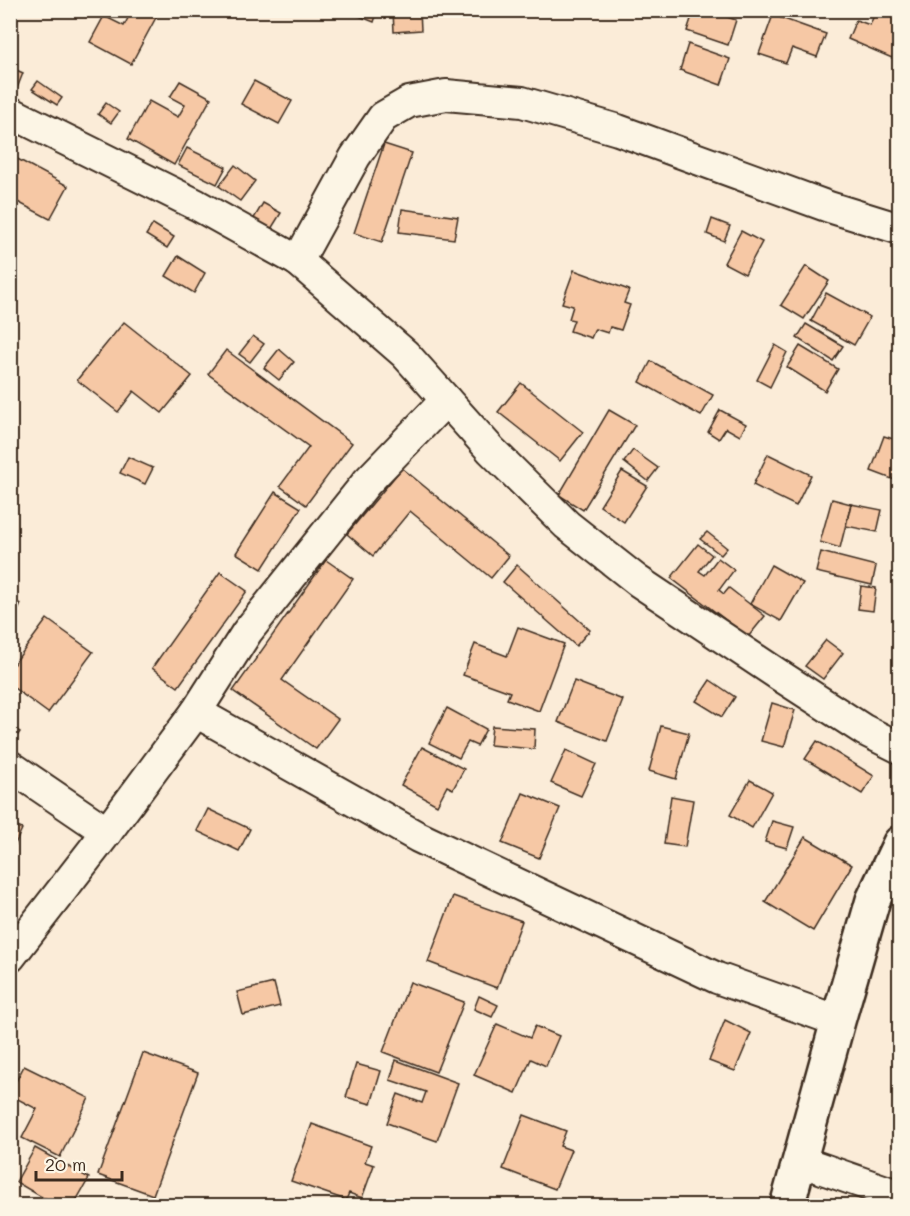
<svg xmlns="http://www.w3.org/2000/svg" width="910" height="1216" viewBox="0 0 910 1216" font-family="Mali,sans-serif">
	<style>
		.building { fill: #f6c8a5; stroke: #3b2a1e; stroke-width: 1.5 }
		.lines { fill: none; stroke-linecap: round; stroke-linejoin: round }
		.street-casing { stroke: #3b2a1e; stroke-width: 34 }
		.secondary-casing { stroke: #3b2a1e; stroke-width: 38 }
		.street { stroke: #fcf5e5; stroke-width: 30 }
		.secondary { stroke: #fcf5e5; stroke-width: 33 }
	</style>
	<rect width="100%" height="100%" fill="#fbecd8"/>
	<filter id="ink" filterUnits="userSpaceOnUse"><feTurbulence type="fractalNoise" baseFrequency=".0167" numOctaves="2"/><feDisplacementMap in="SourceGraphic" scale="12" xChannelSelector="R" yChannelSelector="G"/><feConvolveMatrix kernelMatrix="1 2 1 2 8 2 1 2 1" color-interpolation-filters="sRGB"/></filter>
	<g filter="url(#ink)">
		<g class="building">
			<path d="M 132,10 L 160,10 L 131,64 L 90,42 L 104,16 L 124,26 Z"/>
			<path d="M 344,10 L 378,10 L 374,22 Z"/>
			<path d="M 393,10 L 420,10 L 421,30 L 394,32 Z"/>
			<path d="M 694,10 L 707,10 L 736,20 L 728,45 L 687,31 Z"/>
			<path d="M 876,10 L 900,10 L 900,39 L 892,58 L 848,39 L 856,20 L 870,25 Z"/>
			<path d="M 773,15 L 826,34 L 817,57 L 792,48 L 786,63 L 759,54 Z"/>
			<path d="M 688,44 L 730,59 L 721,85 L 680,70 Z"/>
			<path d="M 14,69 L 23,73 L 16,91 L 10,88 L 10,77 Z"/>
			<path d="M 38,81 L 62,98 L 57,105 L 32,89 Z"/>
			<path d="M 180,81 L 211,98 L 174,165 L 128,139 L 149,101 L 178,117 L 185,105 L 170,97 Z"/>
			<path d="M 254,81 L 292,101 L 279,124 L 241,104 Z"/>
			<path d="M 106,103 L 119,112 L 111,123 L 98,114 Z"/>
			<path d="M 384,144 L 412,153 L 382,242 L 354,233 Z"/>
			<path d="M 187,148 L 226,167 L 217,184 L 178,165 Z"/>
			<path d="M 10,155 L 68,186 L 50,219 L 10,198 Z"/>
			<path d="M 235,165 L 255,181 L 240,201 L 219,186 Z"/>
			<path d="M 263,203 L 281,213 L 263,242 L 246,232 Z"/>
			<path d="M 402,209 L 458,217 L 454,239 L 399,232 Z"/>
			<path d="M 712,219 L 730,226 L 724,241 L 707,234 Z"/>
			<path d="M 153,224 L 174,237 L 167,248 L 146,235 Z"/>
			<path d="M 741,231 L 762,242 L 745,274 L 724,263 Z"/>
			<path d="M 178,256 L 205,273 L 194,293 L 166,276 Z"/>
			<path d="M 806,266 L 829,281 L 804,319 L 781,305 Z"/>
			<path d="M 574,270 L 629,290 L 624,303 L 630,305 L 621,330 L 610,327 L 608,333 L 595,329 L 591,338 L 570,331 L 574,320 L 569,319 L 573,306 L 562,303 Z"/>
			<path d="M 826,293 L 870,317 L 854,345 L 811,321 Z"/>
			<path d="M 124,322 L 192,376 L 162,413 L 134,391 L 118,412 L 77,380 Z"/>
			<path d="M 806,324 L 843,346 L 833,361 L 797,338 Z"/>
			<path d="M 253,336 L 264,344 L 250,362 L 239,354 Z"/>
			<path d="M 775,345 L 787,352 L 770,387 L 757,380 Z"/>
			<path d="M 800,346 L 838,369 L 825,391 L 787,367 Z"/>
			<path d="M 279,349 L 294,362 L 279,380 L 264,368 Z"/>
			<path d="M 226,350 L 352,443 L 306,505 L 280,486 L 309,447 L 208,374 Z"/>
			<path d="M 900,351 L 900,418 L 899,419 L 896,352 Z"/>
			<path d="M 651,361 L 713,395 L 701,416 L 640,382 Z"/>
			<path d="M 521,383 L 583,432 L 560,461 L 498,412 Z"/>
			<path d="M 609,410 L 635,425 L 583,510 L 559,495 Z"/>
			<path d="M 720,410 L 746,424 L 740,436 L 726,428 L 719,439 L 708,432 Z"/>
			<path d="M 884,436 L 900,441 L 900,482 L 871,471 Z"/>
			<path d="M 633,450 L 658,468 L 648,481 L 624,462 Z"/>
			<path d="M 768,454 L 811,475 L 796,506 L 753,485 Z"/>
			<path d="M 128,457 L 153,468 L 145,484 L 120,473 Z"/>
			<path d="M 402,468 L 509,556 L 491,578 L 410,511 L 373,556 L 347,534 Z"/>
			<path d="M 622,471 L 647,486 L 624,522 L 600,506 Z"/>
			<path d="M 275,492 L 301,508 L 262,569 L 236,553 Z"/>
			<path d="M 832,499 L 851,504 L 840,548 L 820,542 Z"/>
			<path d="M 851,504 L 882,510 L 877,532 L 846,526 Z"/>
			<path d="M 707,532 L 727,548 L 721,555 L 700,539 Z"/>
			<path d="M 698,544 L 712,555 L 699,571 L 705,575 L 718,558 L 734,570 L 719,590 L 724,594 L 729,588 L 765,616 L 748,637 L 671,578 Z"/>
			<path d="M 821,552 L 876,566 L 872,585 L 816,572 Z"/>
			<path d="M 326,560 L 353,579 L 282,680 L 338,719 L 316,749 L 233,691 Z"/>
			<path d="M 517,565 L 590,630 L 576,646 L 503,582 Z"/>
			<path d="M 771,565 L 803,583 L 781,621 L 750,604 Z"/>
			<path d="M 220,572 L 247,591 L 178,687 L 152,668 Z"/>
			<path d="M 861,586 L 876,588 L 873,611 L 858,609 Z"/>
			<path d="M 10,600 L 21,604 L 10,628 Z"/>
			<path d="M 47,619 L 93,652 L 48,713 L 10,685 L 10,669 Z"/>
			<path d="M 518,627 L 564,644 L 539,711 L 507,699 L 510,692 L 463,675 L 475,644 L 507,656 Z"/>
			<path d="M 826,640 L 843,653 L 823,679 L 805,666 Z"/>
			<path d="M 710,680 L 735,697 L 722,717 L 696,701 Z"/>
			<path d="M 574,681 L 623,700 L 607,741 L 558,722 Z"/>
			<path d="M 772,703 L 795,710 L 784,747 L 761,741 Z"/>
			<path d="M 447,708 L 486,729 L 477,746 L 468,742 L 459,758 L 429,743 Z"/>
			<path d="M 10,726 L 20,732 L 10,746 Z"/>
			<path d="M 492,726 L 535,729 L 534,749 L 490,745 Z"/>
			<path d="M 661,726 L 689,733 L 676,779 L 649,771 Z"/>
			<path d="M 817,741 L 874,776 L 862,794 L 805,759 Z"/>
			<path d="M 422,747 L 464,769 L 453,789 L 447,786 L 437,805 L 401,785 Z"/>
			<path d="M 566,750 L 596,764 L 581,796 L 551,783 Z"/>
			<path d="M 750,780 L 772,792 L 752,828 L 730,815 Z"/>
			<path d="M 523,793 L 560,808 L 539,858 L 502,843 Z"/>
			<path d="M 671,796 L 693,800 L 685,847 L 664,844 Z"/>
			<path d="M 208,809 L 250,829 L 239,851 L 197,831 Z"/>
			<path d="M 772,821 L 794,827 L 787,848 L 765,842 Z"/>
			<path d="M 10,824 L 22,829 L 10,855 Z"/>
			<path d="M 805,837 L 852,865 L 813,931 L 765,902 Z"/>
			<path d="M 453,896 L 522,921 L 497,988 L 428,962 Z"/>
			<path d="M 410,982 L 464,1002 L 436,1072 L 383,1052 Z"/>
			<path d="M 274,983 L 280,1006 L 243,1015 L 237,992 Z"/>
			<path d="M 479,996 L 498,1005 L 492,1017 L 474,1009 Z"/>
			<path d="M 725,1020 L 751,1033 L 735,1071 L 709,1061 Z"/>
			<path d="M 497,1024 L 530,1038 L 535,1026 L 559,1036 L 546,1066 L 531,1059 L 516,1093 L 474,1075 Z"/>
			<path d="M 143,1053 L 198,1073 L 153,1195 L 98,1175 Z"/>
			<path d="M 396,1060 L 458,1083 L 437,1141 L 387,1123 L 398,1094 L 422,1103 L 426,1092 L 390,1080 Z"/>
			<path d="M 356,1064 L 381,1071 L 371,1104 L 346,1097 Z"/>
			<path d="M 24,1066 L 89,1098 L 60,1157 L 22,1138 L 37,1109 L 10,1095 L 10,1093 Z"/>
			<path d="M 524,1115 L 566,1131 L 560,1146 L 571,1150 L 555,1189 L 503,1169 Z"/>
			<path d="M 312,1124 L 371,1146 L 365,1162 L 374,1165 L 362,1198 L 349,1193 L 346,1200 L 291,1181 Z"/>
			<path d="M 35,1148 L 89,1178 L 73,1206 L 57,1206 L 16,1182 Z"/>
		</g>
		<g class="lines">
			<g class="street-casing">
				<g id="street">
					<path d="M 10,112 L 197,205 L 298,261 L 405,354 L 491,450 L 567,525 L 638,581 L 779,675 L 864,730 L 900,748"/>
					<path d="M 298,261 L 355,157 L 383,117 L 409,102 L 446,95 L 522,102 L 618,130 L 829,207 L 900,229"/>
					<path d="M 196,712 L 418,837 L 717,978 L 838,1021"/>
					<path d="M 10,766 L 107,832"/>
					<path d="M 10,957 L 107,832 L 196,712 L 247,632 L 367,482 L 446,400"/>
					<path d="M 800,1161 L 900,1196"/>
				</g>
			</g>
			<g class="secondary-casing">
				<path id="secondary" d="M 787,1206 L 838,1021 L 873,900 L 900,843"/>
			</g>
			<use href="#street" class="street"/>
			<use href="#secondary" class="secondary"/>
		</g>
	</g>
	<rect width="910" height="1216" fill="none" stroke="#fcf5e5" stroke-width="36"/>
	<rect x="18" y="18" width="874" height="1180" fill="none" stroke="#3b2a1e" stroke-width="2" filter="url(#ink)"/>
	<path d="M36 1171v9h86v-9" fill="none" stroke="#3b2a1e" stroke-width="3"/>
	<text x="45" y="1171" font-size="18" fill="#3b2a1e" stroke="#fcf5e5" stroke-width="4.5" paint-order="stroke">20 m</text>
</svg>
